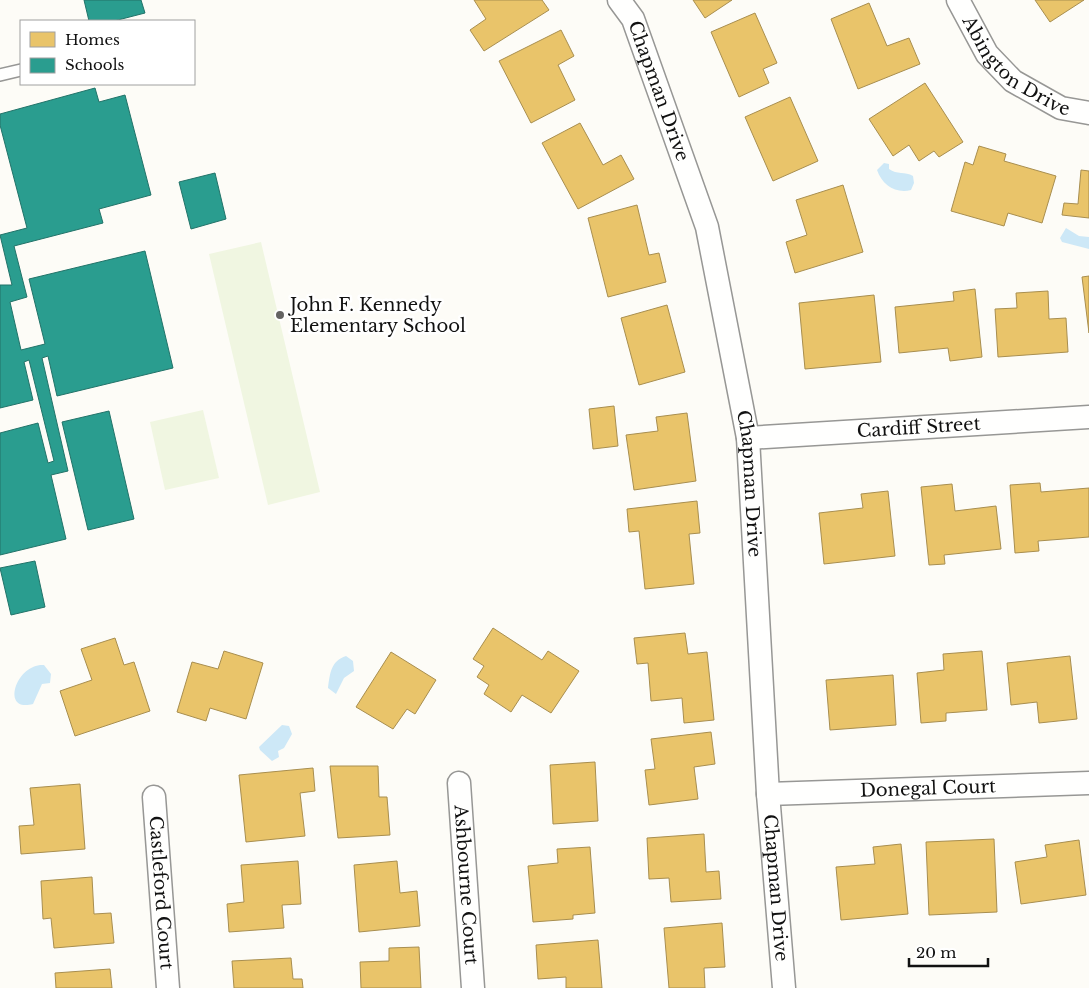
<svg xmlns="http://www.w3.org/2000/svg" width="1089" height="988" viewBox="0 0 1089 988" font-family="'Libre Baskerville',serif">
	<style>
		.pitch { fill: #f0f6e1 }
		.water { fill: #cde8f7 }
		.homes { fill: #e9c46a; stroke: #a88e4f }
		.schools { fill: #2a9d8f; stroke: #227369 }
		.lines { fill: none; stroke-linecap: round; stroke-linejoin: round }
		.lane-casing { stroke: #979795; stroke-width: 14 }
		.street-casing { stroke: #979795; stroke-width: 25 }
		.lane { stroke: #fffffe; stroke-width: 11 }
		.street { stroke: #fffffe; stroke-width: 22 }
		.poi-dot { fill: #646362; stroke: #fff; stroke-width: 2 }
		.labels { text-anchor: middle; stroke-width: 5; stroke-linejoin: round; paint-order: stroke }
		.street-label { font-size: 18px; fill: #111; stroke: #fff }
		.poi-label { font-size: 18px; fill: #111; stroke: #fff; text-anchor: start }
	</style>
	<rect width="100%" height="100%" fill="#fdfcf7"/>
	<g class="pitch">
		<path d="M 261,242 L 320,492 L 268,505 L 209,254 Z"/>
		<path d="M 203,410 L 219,478 L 165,490 L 150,422 Z"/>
	</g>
	<g class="water">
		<path d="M 884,163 L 889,164 L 889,169 C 897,175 905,171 913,176 L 914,183 L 911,190 C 896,194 882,185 877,170 Z"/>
		<path d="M 1066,228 L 1079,236 L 1089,237 L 1089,249 L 1062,242 L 1060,238 Z"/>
		<path d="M 346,656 L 353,661 L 354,671 L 344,678 L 336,694 L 328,688 C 330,673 331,661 346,656 Z"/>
		<path d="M 44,665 L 51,674 L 50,683 L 42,684 L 33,704 C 0,713 16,663 44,665 Z"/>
		<path d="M 282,725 L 289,726 L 292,734 L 284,748 L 278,751 L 279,757 L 272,761 L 260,750 L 259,747 Z"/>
	</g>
	<g class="homes">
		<path d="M 474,0 L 542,0 L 549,10 L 484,51 L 470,30 L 486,19 Z"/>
		<path d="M 693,0 L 732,0 L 705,18 Z"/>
		<path d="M 1035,0 L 1084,0 L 1050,22 Z"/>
		<path d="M 869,3 L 887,46 L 909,38 L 920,64 L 858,89 L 831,19 Z"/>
		<path d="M 755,13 L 777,63 L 763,69 L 769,83 L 739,97 L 711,32 Z"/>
		<path d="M 561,30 L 574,56 L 558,65 L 575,100 L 531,123 L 499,61 Z"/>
		<path d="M 925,83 L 963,142 L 939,157 L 934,151 L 919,161 L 909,145 L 893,156 L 869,119 Z"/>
		<path d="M 790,97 L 818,161 L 773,181 L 745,117 Z"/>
		<path d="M 580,123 L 603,165 L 621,155 L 634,179 L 578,209 L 542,143 Z"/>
		<path d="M 979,146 L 1006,154 L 1004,161 L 1056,176 L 1042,223 L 1008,213 L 1004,226 L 951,211 L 965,162 L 973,165 Z"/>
		<path d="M 1081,170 L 1089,171 L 1089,218 L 1062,215 L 1064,203 L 1078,204 Z"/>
		<path d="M 843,185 L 863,252 L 795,273 L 786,242 L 807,235 L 796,200 Z"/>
		<path d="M 637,205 L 649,255 L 659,253 L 666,282 L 608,297 L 588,218 Z"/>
		<path d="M 1089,276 L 1089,333 L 1082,277 Z"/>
		<path d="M 975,289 L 982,357 L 950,361 L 948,348 L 899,353 L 895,307 L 954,301 L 953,292 Z"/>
		<path d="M 1048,291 L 1049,319 L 1066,318 L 1068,352 L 998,357 L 995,309 L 1017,308 L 1016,293 Z"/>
		<path d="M 874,295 L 881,362 L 805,369 L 799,303 Z"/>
		<path d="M 667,305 L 685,372 L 639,385 L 621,318 Z"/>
		<path d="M 614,406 L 618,446 L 593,449 L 589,409 Z"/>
		<path d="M 687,413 L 696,481 L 634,490 L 626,435 L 658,431 L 656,417 Z"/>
		<path d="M 1040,483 L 1041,492 L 1089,488 L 1089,537 L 1038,541 L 1039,551 L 1015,553 L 1010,485 Z"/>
		<path d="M 952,484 L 955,511 L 996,506 L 1001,549 L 944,555 L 945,564 L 929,565 L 921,487 Z"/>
		<path d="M 888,491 L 895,556 L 824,564 L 819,513 L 863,508 L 861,494 Z"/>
		<path d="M 697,501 L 700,533 L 689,534 L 694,584 L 645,589 L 639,531 L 629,532 L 627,509 Z"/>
		<path d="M 493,628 L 542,660 L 548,651 L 579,671 L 551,713 L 522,695 L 511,712 L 484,694 L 489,685 L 477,677 L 484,666 L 473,659 Z"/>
		<path d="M 685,633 L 688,654 L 707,652 L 714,720 L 684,723 L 682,698 L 651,701 L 648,663 L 637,664 L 634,638 Z"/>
		<path d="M 115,638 L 124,665 L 134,662 L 150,711 L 75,736 L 60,691 L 92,680 L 81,649 Z"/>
		<path d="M 224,651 L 263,663 L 246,719 L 210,708 L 206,721 L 177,712 L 192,662 L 218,669 Z"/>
		<path d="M 982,651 L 987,710 L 946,713 L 946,721 L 921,723 L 917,673 L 944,670 L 943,654 Z"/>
		<path d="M 391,652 L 436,680 L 415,714 L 407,709 L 393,729 L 356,707 Z"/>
		<path d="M 1070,656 L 1077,719 L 1039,723 L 1037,702 L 1011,705 L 1007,663 Z"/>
		<path d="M 893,675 L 896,725 L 830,730 L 826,680 Z"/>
		<path d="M 711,732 L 715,764 L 694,767 L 698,799 L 649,805 L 645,770 L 655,769 L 651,739 Z"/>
		<path d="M 595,762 L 598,821 L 553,824 L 550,765 Z"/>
		<path d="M 330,766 L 378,766 L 379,797 L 387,797 L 390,835 L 338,838 Z"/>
		<path d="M 313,768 L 315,791 L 300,793 L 305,836 L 246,842 L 239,775 Z"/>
		<path d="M 80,784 L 85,849 L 21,854 L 19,826 L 34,825 L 30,788 Z"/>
		<path d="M 704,834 L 706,872 L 719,871 L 721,899 L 671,902 L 669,878 L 649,879 L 647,838 Z"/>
		<path d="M 994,839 L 997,912 L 929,915 L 926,842 Z"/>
		<path d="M 1079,840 L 1086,895 L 1021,904 L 1015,862 L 1047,857 L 1045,845 Z"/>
		<path d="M 901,844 L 908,914 L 841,920 L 836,867 L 875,864 L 873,847 Z"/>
		<path d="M 590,847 L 595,913 L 573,915 L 573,919 L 533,922 L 528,866 L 558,863 L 557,849 Z"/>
		<path d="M 298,861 L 301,904 L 282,905 L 284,928 L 229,932 L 227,904 L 244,902 L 241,865 Z"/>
		<path d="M 397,861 L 400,893 L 417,891 L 420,926 L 359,932 L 354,865 Z"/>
		<path d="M 92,877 L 94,914 L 111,913 L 114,943 L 54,948 L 51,918 L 43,919 L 41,881 Z"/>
		<path d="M 722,923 L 725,967 L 704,968 L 705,988 L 669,988 L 664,928 Z"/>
		<path d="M 598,940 L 602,988 L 566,988 L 566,977 L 538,979 L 536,945 Z"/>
		<path d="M 419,947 L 421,988 L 361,988 L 360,962 L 389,961 L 389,948 Z"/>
		<path d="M 291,958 L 293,979 L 302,979 L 303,988 L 234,988 L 232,961 Z"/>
		<path d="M 110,969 L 112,988 L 56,988 L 55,973 Z"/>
	</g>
	<g class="schools">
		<path d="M 84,0 L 141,0 L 145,13 L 114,21 L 89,21 Z"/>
		<path d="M 95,88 L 99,102 L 125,95 L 151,195 L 99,209 L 103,223 L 14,246 L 27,297 L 10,302 L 21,350 L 45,344 L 29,279 L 145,251 L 173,368 L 57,396 L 48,356 L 42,358 L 68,471 L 51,475 L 66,539 L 0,555 L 0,433 L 38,423 L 48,463 L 54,461 L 29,360 L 24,362 L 33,400 L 0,408 L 0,285 L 12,285 L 0,235 L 27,228 L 0,125 L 0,114 Z"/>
		<path d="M 215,173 L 226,219 L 191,229 L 179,182 Z"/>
		<path d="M 109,411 L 134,519 L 88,530 L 62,422 Z"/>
		<path d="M 35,561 L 45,607 L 11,615 L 0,568 Z"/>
	</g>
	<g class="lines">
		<g class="lane-casing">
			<path id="lane" d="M 0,75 L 21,70"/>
		</g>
		<g class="street-casing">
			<g id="street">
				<path id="s1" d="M 619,0 L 633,19 L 707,227 L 748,438 L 768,794 L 784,988"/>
				<path id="s2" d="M 958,0 L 987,54 L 1013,81 L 1061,108 L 1089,113"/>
				<path id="s3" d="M 748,438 L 1089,417"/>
				<path id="s4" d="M 459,783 L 473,988"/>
				<path id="s5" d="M 768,794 L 1089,783"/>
				<path id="s6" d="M 154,797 L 168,988"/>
			</g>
		</g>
		<use href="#lane" class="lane"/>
		<use href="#street" class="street"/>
	</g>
	<circle class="poi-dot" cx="280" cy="315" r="5"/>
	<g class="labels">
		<g class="street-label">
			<text dy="6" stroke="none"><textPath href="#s2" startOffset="91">Abington Drive</textPath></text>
			<text dy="6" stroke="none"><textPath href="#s1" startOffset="100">Chapman Drive</textPath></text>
			<text dy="6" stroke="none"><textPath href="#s3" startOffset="171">Cardiff Street</textPath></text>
			<text dy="6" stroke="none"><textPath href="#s1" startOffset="505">Chapman Drive</textPath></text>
			<text dy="6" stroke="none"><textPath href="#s5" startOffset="160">Donegal Court</textPath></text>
			<text dy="6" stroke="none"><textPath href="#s4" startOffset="102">Ashbourne Court</textPath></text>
			<text dy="6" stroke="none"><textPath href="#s1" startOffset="910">Chapman Drive</textPath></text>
			<text dy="6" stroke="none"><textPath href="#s6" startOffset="96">Castleford Court</textPath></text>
		</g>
		<g class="poi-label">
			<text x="290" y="311">John F. Kennedy<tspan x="290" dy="21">Elementary School</tspan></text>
		</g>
	</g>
	<rect x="20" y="20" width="175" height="65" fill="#ffffff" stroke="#a0a0a0"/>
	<rect x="30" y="32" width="25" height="15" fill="#e9c46a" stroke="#a0a0a0"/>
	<text x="65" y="45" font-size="15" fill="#111111">Homes</text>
	<rect x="30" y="58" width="25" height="15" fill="#2a9d8f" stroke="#a0a0a0"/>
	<text x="65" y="70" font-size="15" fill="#111111">Schools</text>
	<path d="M909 958v8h79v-8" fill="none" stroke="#111111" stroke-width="2.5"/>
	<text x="916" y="958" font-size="15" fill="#111111" stroke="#ffffff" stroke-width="4" paint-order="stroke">20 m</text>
</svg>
